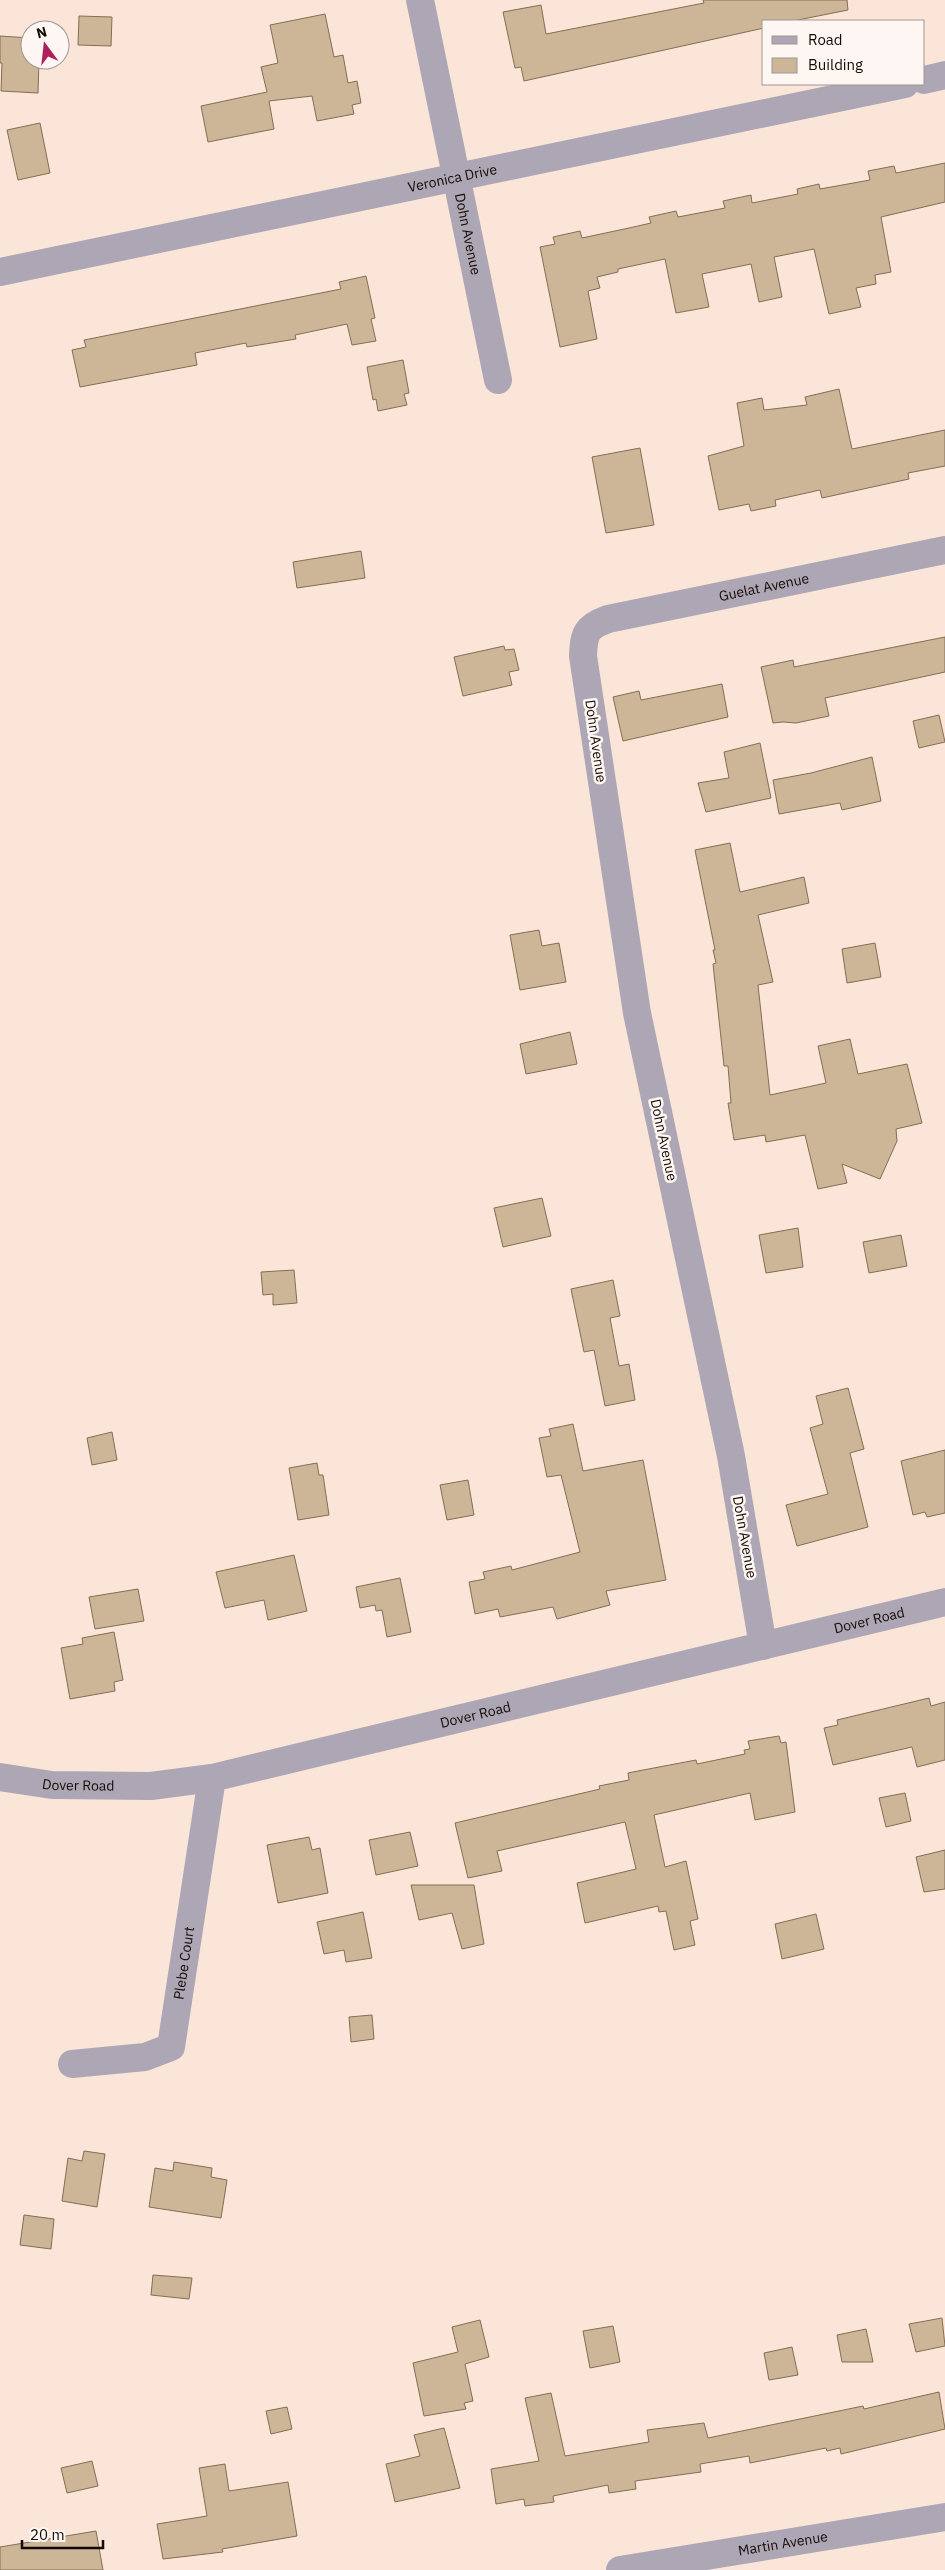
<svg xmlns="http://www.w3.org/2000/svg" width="945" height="2570" viewBox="0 0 945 2570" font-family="'IBM Plex Sans',sans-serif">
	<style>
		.building { fill: #ccb697; stroke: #836e52 }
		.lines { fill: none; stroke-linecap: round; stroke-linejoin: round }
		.minor { stroke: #ada7b5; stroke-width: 28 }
		.labels { text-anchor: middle; stroke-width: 5; stroke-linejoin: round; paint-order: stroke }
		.street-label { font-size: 14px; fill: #150904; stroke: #fdf6f2 }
	</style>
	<rect width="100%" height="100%" fill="#fbe5d9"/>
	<g class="building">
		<path d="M 703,0 L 847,0 L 848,10 L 793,21 L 764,21 L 764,28 L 524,81 L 521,67 L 515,68 L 503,12 L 541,5 L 546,34 L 704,3 Z"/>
		<path d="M 325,14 L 334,57 L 343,55 L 348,83 L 357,81 L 361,103 L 352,105 L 354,114 L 317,121 L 312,96 L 269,101 L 274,129 L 208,142 L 201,106 L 267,92 L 261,67 L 278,63 L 270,25 Z"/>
		<path d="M 79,16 L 112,17 L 111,46 L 78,45 Z"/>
		<path d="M 0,36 L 30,38 L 30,60 L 39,60 L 38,93 L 1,91 L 2,63 L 0,63 Z"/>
		<path d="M 40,123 L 50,173 L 18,180 L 7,130 Z"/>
		<path d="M 945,163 L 945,202 L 881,217 L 891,272 L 875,275 L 876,284 L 856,288 L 861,307 L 829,314 L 814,249 L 774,257 L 782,297 L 759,302 L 751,264 L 702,274 L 709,307 L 676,313 L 665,259 L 618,269 L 618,272 L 597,277 L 600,288 L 588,291 L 597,339 L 560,347 L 540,247 L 555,244 L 553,237 L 580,231 L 582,238 L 629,228 L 651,223 L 649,217 L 676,211 L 678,217 L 725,208 L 723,201 L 751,195 L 752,203 L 798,194 L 797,189 L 819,184 L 820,189 L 870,180 L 868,171 L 894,166 L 896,173 Z"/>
		<path d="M 366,276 L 375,318 L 371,319 L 376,341 L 352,345 L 347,324 L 295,335 L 296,339 L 247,347 L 246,343 L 195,353 L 197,365 L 80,387 L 72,350 L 86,347 L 84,340 L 341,289 L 339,282 Z"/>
		<path d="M 403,360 L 409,393 L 404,394 L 407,405 L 378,411 L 376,399 L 373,400 L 367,367 Z"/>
		<path d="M 839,389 L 852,449 L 945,430 L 945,466 L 908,473 L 909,479 L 822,498 L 820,490 L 775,500 L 776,506 L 751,511 L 749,504 L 719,510 L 708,456 L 744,446 L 737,403 L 762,398 L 764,410 L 807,405 L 805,397 Z"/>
		<path d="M 640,448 L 654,525 L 606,533 L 592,457 Z"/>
		<path d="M 361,551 L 365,578 L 297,588 L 293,562 Z"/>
		<path d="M 945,637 L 945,672 L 825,698 L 829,716 L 796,723 L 783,722 L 773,723 L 761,667 L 793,660 L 794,667 Z"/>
		<path d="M 504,646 L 505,650 L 514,649 L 519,670 L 509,672 L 512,685 L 463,696 L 454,657 Z"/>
		<path d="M 722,684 L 728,717 L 623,741 L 613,697 L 639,691 L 641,700 Z"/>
		<path d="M 939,715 L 945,742 L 919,748 L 913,721 Z"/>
		<path d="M 760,743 L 771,798 L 706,812 L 698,783 L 729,778 L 724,752 Z"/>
		<path d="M 872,757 L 881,801 L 842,810 L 840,803 L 779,814 L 773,780 L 811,773 Z"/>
		<path d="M 730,843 L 740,892 L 804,877 L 809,903 L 758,915 L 773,982 L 758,985 L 770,1095 L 826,1083 L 818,1046 L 850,1039 L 858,1074 L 907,1064 L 922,1123 L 896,1129 L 897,1141 L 880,1179 L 842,1164 L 847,1183 L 818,1189 L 805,1135 L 766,1142 L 765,1135 L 734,1140 L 728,1103 L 731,1103 L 728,1066 L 724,1066 L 713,964 L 716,963 L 713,950 L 715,950 L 695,850 Z"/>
		<path d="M 539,930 L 542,946 L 559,943 L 566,982 L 520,990 L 510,935 Z"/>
		<path d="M 875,943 L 881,977 L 847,983 L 842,949 Z"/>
		<path d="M 570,1032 L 577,1064 L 526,1074 L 520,1044 Z"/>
		<path d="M 542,1198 L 551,1236 L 503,1247 L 494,1208 Z"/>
		<path d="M 798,1228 L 803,1267 L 766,1273 L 759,1235 Z"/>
		<path d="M 901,1235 L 907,1266 L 869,1273 L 863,1242 Z"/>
		<path d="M 294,1270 L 297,1303 L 273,1305 L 273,1294 L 263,1295 L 261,1272 Z"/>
		<path d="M 613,1280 L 620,1316 L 610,1318 L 619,1366 L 629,1364 L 635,1400 L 605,1406 L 594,1350 L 584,1352 L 571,1289 Z"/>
		<path d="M 848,1388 L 864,1449 L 850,1453 L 868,1527 L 797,1546 L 786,1505 L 828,1494 L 810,1428 L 823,1424 L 816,1396 Z"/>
		<path d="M 573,1424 L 583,1471 L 643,1460 L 666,1580 L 606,1591 L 610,1605 L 557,1619 L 553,1607 L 500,1617 L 498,1609 L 475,1614 L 469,1582 L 485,1579 L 483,1572 L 511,1566 L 512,1570 L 580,1552 L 561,1475 L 547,1477 L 539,1438 L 551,1436 L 549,1429 Z"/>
		<path d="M 112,1432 L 117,1460 L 92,1465 L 87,1438 Z"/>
		<path d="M 945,1450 L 945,1513 L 927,1517 L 925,1512 L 913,1515 L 901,1461 Z"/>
		<path d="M 317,1463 L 319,1475 L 323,1475 L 329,1515 L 298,1520 L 289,1468 Z"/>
		<path d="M 468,1480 L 474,1515 L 447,1520 L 440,1485 Z"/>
		<path d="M 294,1555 L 307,1611 L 268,1620 L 264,1600 L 225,1608 L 216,1572 Z"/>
		<path d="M 400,1578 L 411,1632 L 387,1637 L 382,1610 L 376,1611 L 375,1605 L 360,1608 L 356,1587 Z"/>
		<path d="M 138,1589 L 144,1621 L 95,1629 L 89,1597 Z"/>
		<path d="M 114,1632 L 123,1680 L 114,1682 L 115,1691 L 70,1699 L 61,1648 L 83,1644 L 82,1638 Z"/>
		<path d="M 929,1698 L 931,1706 L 945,1702 L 945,1760 L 917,1767 L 912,1747 L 833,1765 L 824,1728 L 838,1725 L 837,1720 Z"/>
		<path d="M 779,1736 L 781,1743 L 786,1742 L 795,1812 L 755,1820 L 750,1793 L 654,1815 L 665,1867 L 686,1861 L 698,1919 L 690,1921 L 695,1945 L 674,1950 L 666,1911 L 659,1912 L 658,1906 L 585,1923 L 577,1883 L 636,1869 L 625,1822 L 497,1851 L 502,1871 L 468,1878 L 455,1823 L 600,1789 L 599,1786 L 629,1780 L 628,1773 L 638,1771 L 696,1760 L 697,1764 L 745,1754 L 744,1750 L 750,1749 L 748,1741 Z"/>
		<path d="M 905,1793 L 911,1821 L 886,1827 L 879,1798 Z"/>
		<path d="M 410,1832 L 418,1866 L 376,1875 L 369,1840 Z"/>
		<path d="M 309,1837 L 312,1850 L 320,1848 L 328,1893 L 278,1903 L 267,1845 Z"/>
		<path d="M 945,1850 L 945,1889 L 924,1892 L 916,1857 Z"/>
		<path d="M 411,1885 L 474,1885 L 484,1944 L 462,1949 L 452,1913 L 419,1920 Z"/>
		<path d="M 363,1912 L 372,1958 L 346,1962 L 344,1950 L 324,1954 L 317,1922 Z"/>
		<path d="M 816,1914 L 824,1949 L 782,1959 L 775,1924 Z"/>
		<path d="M 372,2015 L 374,2039 L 351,2042 L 349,2017 Z"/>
		<path d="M 84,2151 L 105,2154 L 97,2207 L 62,2201 L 68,2158 L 82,2161 Z"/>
		<path d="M 174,2162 L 212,2168 L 211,2177 L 227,2180 L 221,2218 L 149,2207 L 155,2168 L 173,2171 Z"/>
		<path d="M 24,2215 L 54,2219 L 51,2249 L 20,2245 Z"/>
		<path d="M 153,2275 L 192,2278 L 189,2299 L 151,2295 Z"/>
		<path d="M 942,2318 L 945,2346 L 916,2352 L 909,2324 Z"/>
		<path d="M 480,2320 L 489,2357 L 465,2364 L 473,2401 L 464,2403 L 466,2409 L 424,2416 L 413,2363 L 458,2352 L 452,2327 Z"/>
		<path d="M 613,2326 L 620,2362 L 590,2368 L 583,2331 Z"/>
		<path d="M 866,2329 L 873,2362 L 842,2362 L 837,2335 Z"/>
		<path d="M 792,2347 L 798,2375 L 769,2380 L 764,2353 Z"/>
		<path d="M 939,2392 L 945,2429 L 937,2431 L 841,2454 L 840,2448 L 827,2451 L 826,2448 L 750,2463 L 749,2456 L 700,2464 L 701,2472 L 635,2481 L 636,2489 L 609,2493 L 608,2485 L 553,2496 L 554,2502 L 525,2506 L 524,2499 L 496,2504 L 491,2469 L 539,2461 L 525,2398 L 551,2393 L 565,2456 L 649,2442 L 647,2430 L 704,2423 L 708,2438 L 863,2406 L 864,2409 Z"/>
		<path d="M 287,2407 L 292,2429 L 271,2434 L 266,2411 Z"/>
		<path d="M 444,2428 L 460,2488 L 395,2502 L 386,2464 L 420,2456 L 414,2435 Z"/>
		<path d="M 92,2461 L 98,2486 L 67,2493 L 61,2468 Z"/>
		<path d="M 225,2464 L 229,2491 L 288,2482 L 297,2536 L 222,2549 L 223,2552 L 163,2559 L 157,2524 L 207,2516 L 199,2468 Z"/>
		<path d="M 96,2531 L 103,2570 L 0,2570 L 0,2547 Z"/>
	</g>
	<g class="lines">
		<g class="minor">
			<path id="s1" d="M 420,0 L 498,380"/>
			<path d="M 924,80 L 945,75"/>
			<path id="s2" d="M 0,272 L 905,84"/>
			<path id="s3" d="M 763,1646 L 731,1456 L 637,1013 L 583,656 C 584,633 586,627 608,619 L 945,550"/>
			<path id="s4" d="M 0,1777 L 52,1785 L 151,1786 L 212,1778 L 945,1602"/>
			<path id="s5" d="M 72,2064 L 145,2057 L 171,2047 L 212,1778"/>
			<path id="s6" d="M 620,2570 L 945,2517"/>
		</g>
	</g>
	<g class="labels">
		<g class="street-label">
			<text dy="5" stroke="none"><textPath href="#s2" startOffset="462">Veronica Drive</textPath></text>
			<text dy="5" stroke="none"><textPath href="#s1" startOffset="239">Dohn Avenue</textPath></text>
			<text dy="5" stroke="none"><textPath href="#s3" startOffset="1215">Guelat Avenue</textPath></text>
			<text transform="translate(596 741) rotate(82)" y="5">Dohn Avenue</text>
			<text transform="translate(664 1140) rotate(78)" y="5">Dohn Avenue</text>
			<text transform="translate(745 1537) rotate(80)" y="5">Dohn Avenue</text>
			<text dy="5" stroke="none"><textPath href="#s4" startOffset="889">Dover Road</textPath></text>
			<text dy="5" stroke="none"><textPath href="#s4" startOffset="484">Dover Road</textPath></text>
			<text dy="5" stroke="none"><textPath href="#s4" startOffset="79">Dover Road</textPath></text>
			<text dy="5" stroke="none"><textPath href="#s5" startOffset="186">Plebe Court</textPath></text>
			<text dy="5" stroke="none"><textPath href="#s6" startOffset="165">Martin Avenue</textPath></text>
		</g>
	</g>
	<rect x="762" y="20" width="162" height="65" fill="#fdf6f2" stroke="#a09793"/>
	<rect x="772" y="36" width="25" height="8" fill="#ada7b5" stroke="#a09793"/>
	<text x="808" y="45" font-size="15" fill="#150904">Road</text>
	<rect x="772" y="58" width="25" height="15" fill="#ccb697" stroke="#a09793"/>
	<text x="808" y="70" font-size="15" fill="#150904">Building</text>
	<g transform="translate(45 45) rotate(345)"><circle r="24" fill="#fdf6f2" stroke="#a09793"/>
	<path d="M0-4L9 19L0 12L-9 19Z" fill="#ad205c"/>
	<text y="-8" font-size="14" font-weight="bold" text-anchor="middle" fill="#150904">N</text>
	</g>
	<path d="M22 2540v8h81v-8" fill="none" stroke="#150904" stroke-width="2.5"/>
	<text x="30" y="2540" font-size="15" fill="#150904" stroke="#fdf6f2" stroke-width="4" paint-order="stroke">20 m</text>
</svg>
